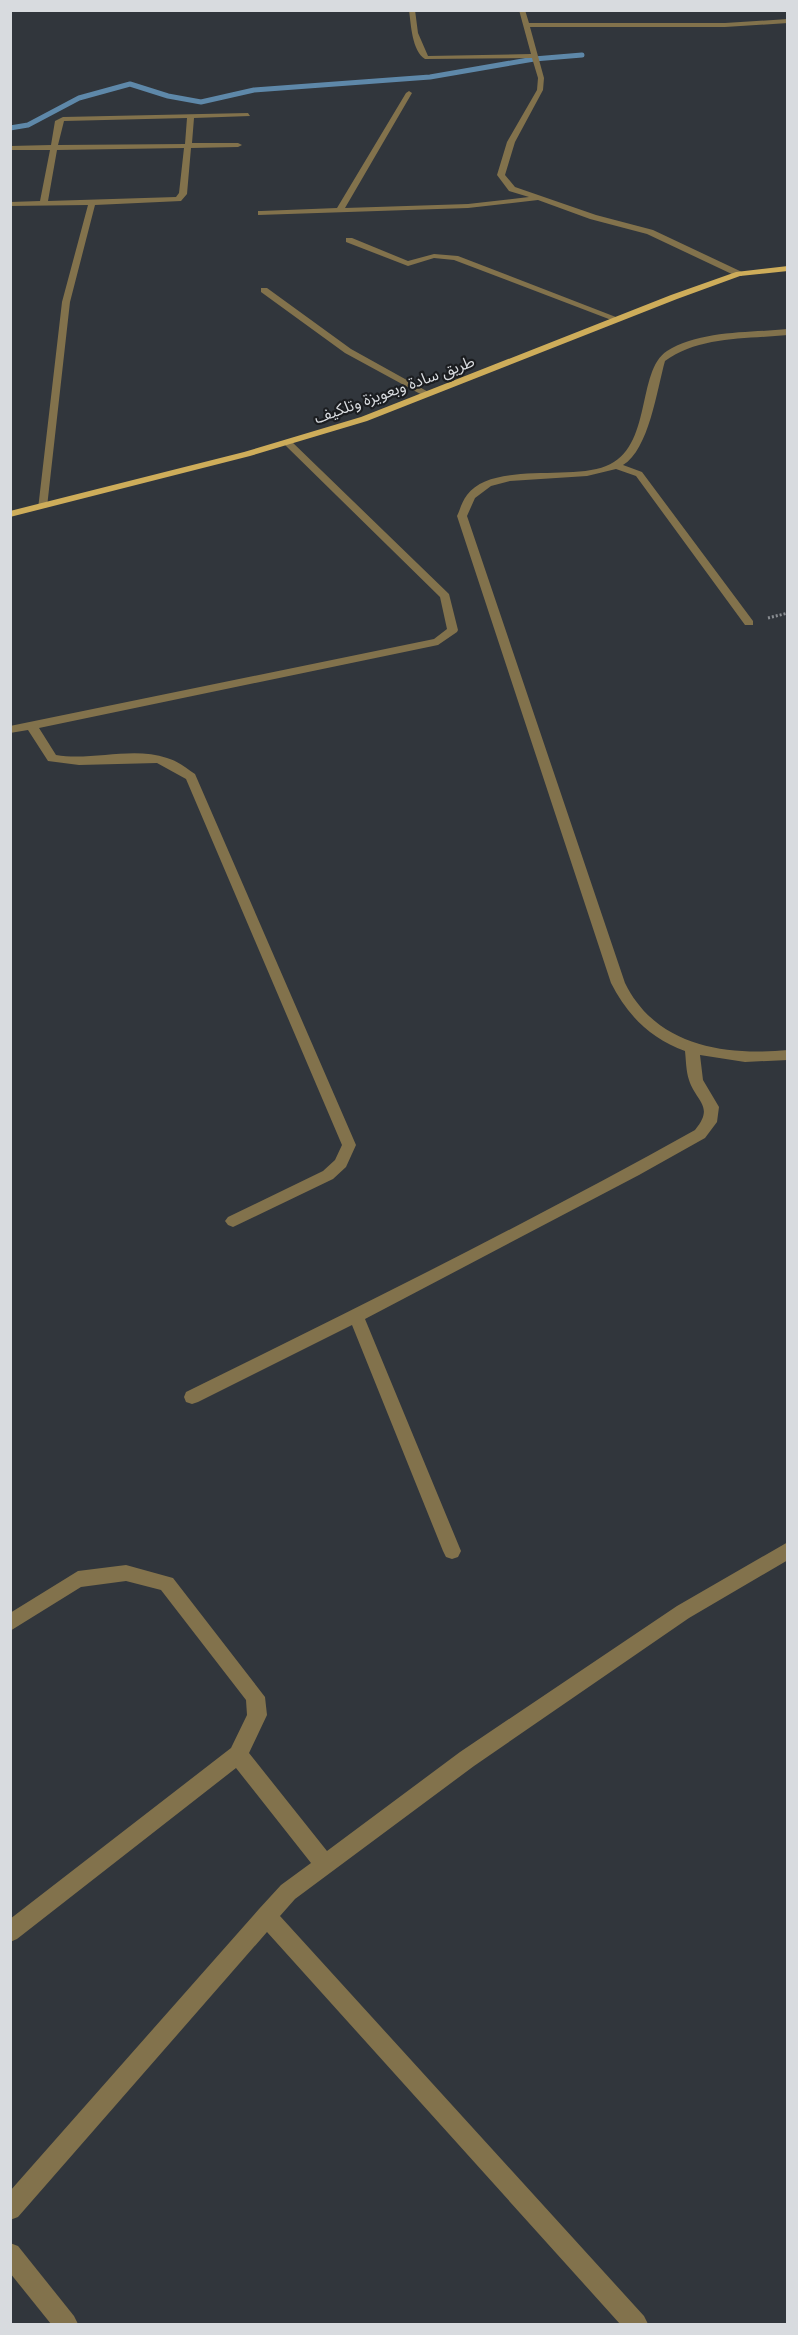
<svg xmlns="http://www.w3.org/2000/svg" width="798" height="2335" viewBox="0 0 798 2335" font-family="'IBM Plex Serif','Noto Sans Arabic',serif">
	<style>
		.lines { fill: none; stroke-linecap: round; stroke-linejoin: round }
		.stream { stroke: #5e88a9; stroke-width: 5 }
		.path { stroke: #898d92; stroke-width: 3; stroke-dasharray: 2 2; stroke-linecap: butt }
		.minor { fill: #82724c; fill-rule: evenodd }
		.major { fill: #cead5a; fill-rule: evenodd }
		.labels { text-anchor: middle; stroke-width: 4.5; stroke-linejoin: round; paint-order: stroke }
		.far-street-label { font-size: 16px; fill: #d8dbdf; stroke: #1b1d20 }
	</style>
	<rect width="100%" height="100%" fill="#31363c"/>
	<g class="lines">
		<path class="stream" d="M 10,128 L 28,125 L 79,98 L 130,84 L 168,96 L 201,102 L 254,90 L 430,77 L 534,59 L 582,55"/>
		<path class="path" d="M 768,618 L 788,613"/>
		<g class="minor">
			<path d="M 409,10 L 415,10 L 418,33 L 428,56 L 531,54 L 519,10 L 525,10 L 529,23 L 725,23 L 788,19 L 788,23 L 725,27 L 530,27 L 544,78 L 543,90 L 515,142 L 505,175 L 515,187 L 596,215 L 653,230 L 742,272 L 742,276 L 736,276 L 647,234 L 590,219 L 538,200 L 468,208 L 258,215 L 258,211 L 261,211 L 337,208 L 406,93 L 409,91 L 412,93 L 345,208 L 468,204 L 529,197 L 509,191 L 497,175 L 507,142 L 537,90 L 538,78 L 532,58 L 425,59 C 412,51 411,25 409,10 Z"/>
			<path d="M 248,113 L 250,116 L 194,118 L 192,143 L 238,143 L 242,145 L 238,147 L 191,148 L 187,194 L 181,201 L 95,205 L 70,302 L 47,507 L 38,509 L 62,302 L 88,205 L 10,206 L 10,202 L 40,201 L 50,150 L 10,150 L 10,146 L 51,145 L 55,121 L 63,117 ZM 187,118 L 185,144 L 58,145 L 64,121 ZM 184,148 L 179,193 L 176,197 L 48,201 L 57,150 Z"/>
			<path d="M 346,238 L 352,238 L 408,261 L 434,254 L 458,256 L 621,319 L 614,321 L 454,260 L 434,258 L 408,266 L 346,242 Z"/>
			<path d="M 261,288 L 267,288 L 351,349 L 432,394 L 424,396 L 345,353 L 261,292 Z"/>
			<path d="M 788,329 L 788,335 C 747,339 699,336 665,361 C 657,389 649,450 623,465 L 642,472 L 753,621 L 753,625 L 745,625 L 636,476 L 616,469 L 587,476 L 510,481 L 491,486 L 475,498 L 467,516 L 625,983 C 656,1046 724,1056 788,1050 L 788,1060 L 745,1062 L 700,1055 L 703,1080 L 719,1107 L 717,1122 L 705,1138 L 639,1175 L 365,1319 L 461,1551 L 458,1557 L 452,1559 L 446,1557 L 443,1551 L 352,1325 L 198,1402 L 192,1404 L 186,1402 L 184,1397 L 186,1392 C 357,1308 528,1223 695,1130 C 715,1106 696,1102 689,1080 C 686,1071 686,1060 685,1051 C 651,1039 627,1015 611,983 L 457,516 C 460,510 462,501 467,495 C 492,461 570,481 606,466 C 653,448 636,371 667,351 C 701,330 750,333 788,329 Z"/>
			<path d="M 284,440 L 290,440 L 449,594 L 458,630 L 457,632 L 438,645 L 39,728 L 56,755 C 92,761 133,746 167,758 C 178,761 186,768 195,774 L 356,1145 L 346,1167 L 333,1179 L 233,1227 L 228,1225 L 225,1221 L 228,1217 L 323,1171 L 335,1160 L 342,1145 L 186,779 L 157,763 L 79,765 L 48,761 L 28,730 L 10,733 L 10,726 L 434,639 L 447,629 L 440,597 L 284,444 Z"/>
			<path d="M 788,1542 L 788,1560 L 689,1618 L 474,1766 L 295,1899 L 280,1916 L 644,2316 L 648,2324 L 620,2324 L 267,1932 L 18,2217 L 10,2220 L 10,2191 L 259,1909 L 281,1885 L 311,1863 L 236,1768 L 17,1939 L 10,1942 L 10,1919 L 231,1748 L 247,1715 L 246,1700 L 161,1590 L 126,1581 L 81,1587 L 10,1631 L 10,1613 L 78,1571 L 126,1565 L 173,1578 L 265,1697 L 267,1715 L 249,1753 L 327,1851 L 460,1752 L 677,1606 Z"/>
			<path d="M 10,2243 L 18,2246 L 74,2316 L 78,2324 L 51,2324 L 10,2273 Z"/>
		</g>
		<path class="major" d="M 788,266 L 788,271 L 740,276 L 677,299 L 367,421 L 250,456 L 10,517 L 10,511 L 244,452 L 361,417 L 671,295 L 736,272 Z"/>
	</g>
	<g class="labels">
		<g class="far-street-label">
			<text transform="translate(394 389) rotate(-20)" y="6">طريق سادة وبعويزة وتلكيف</text>
		</g>
	</g>
	<rect width="798" height="2335" fill="none" stroke="#d8dbdf" stroke-width="24"/>
</svg>
